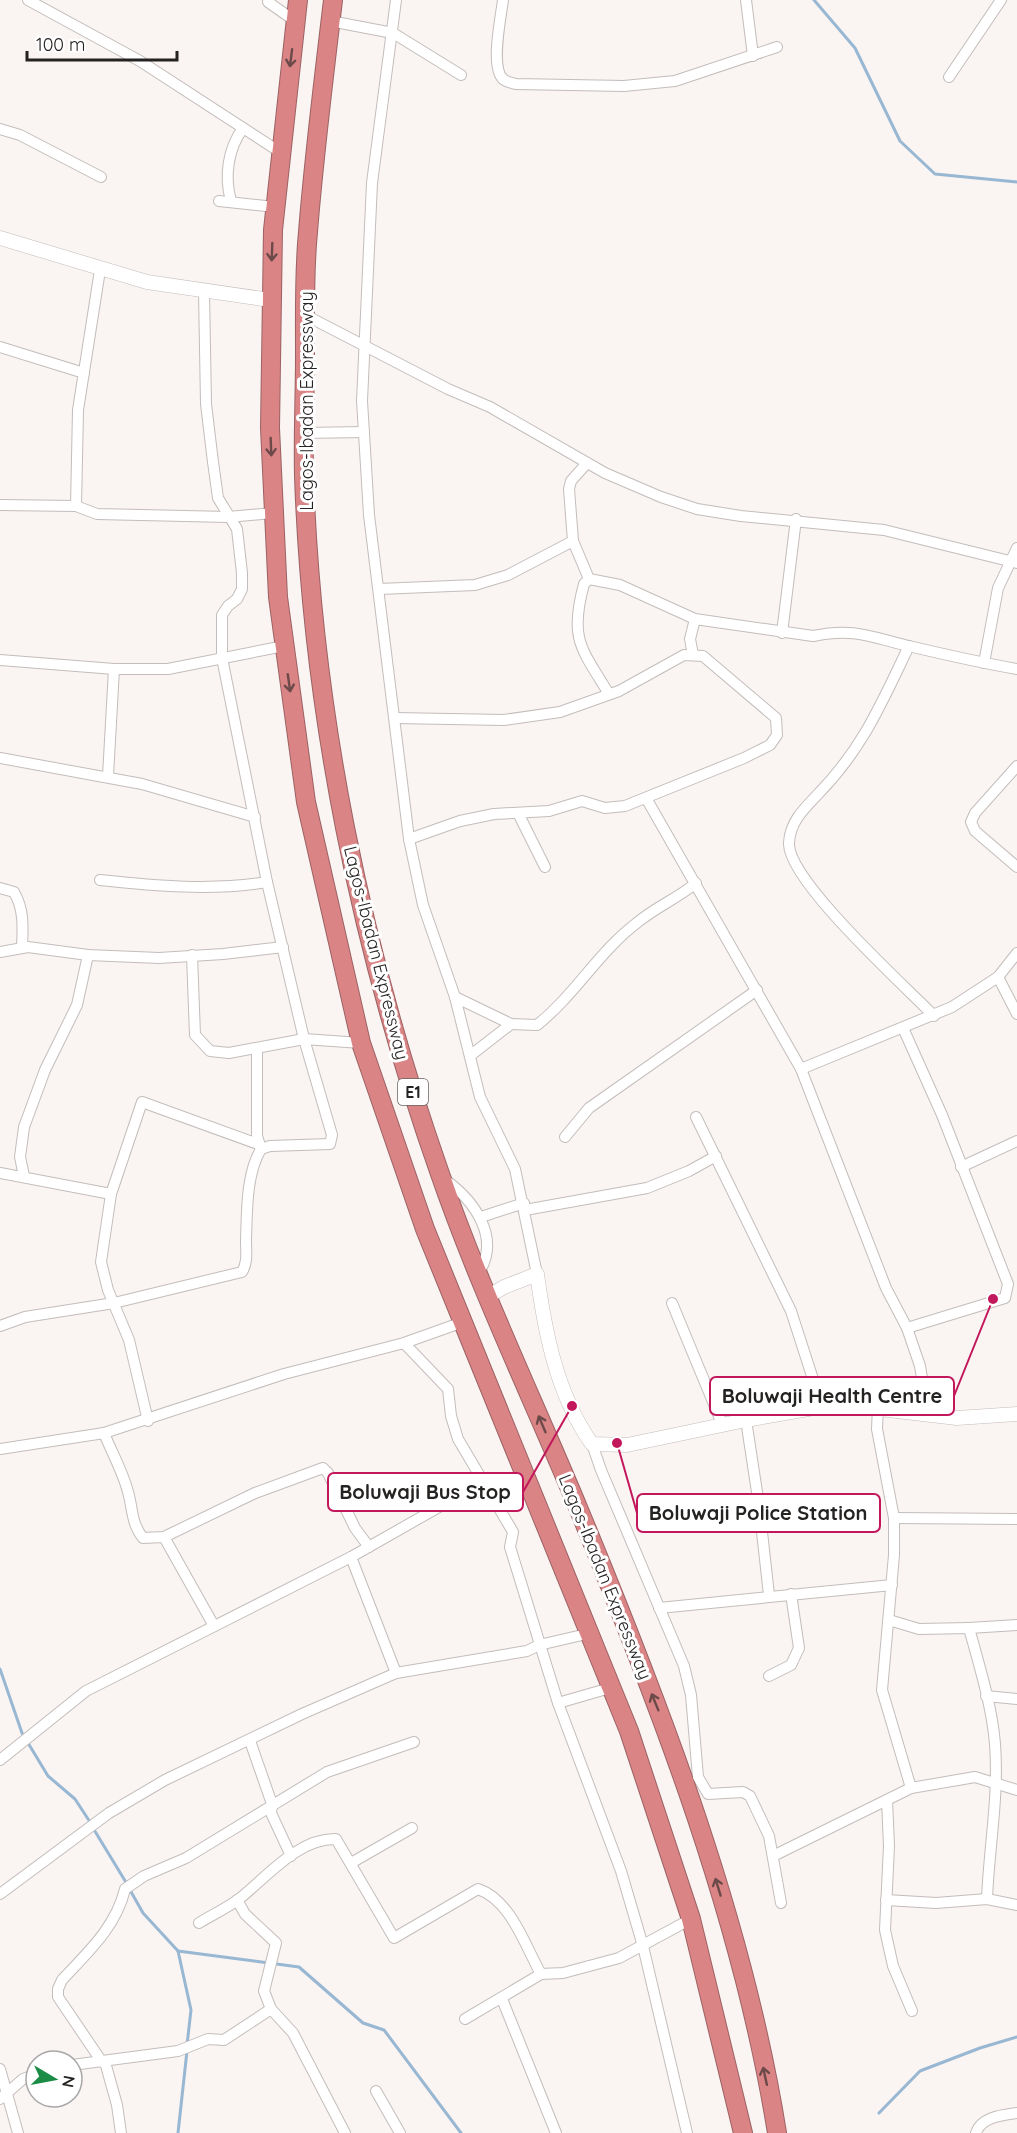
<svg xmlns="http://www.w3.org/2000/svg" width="1017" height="2133" viewBox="0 0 1017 2133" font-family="Quicksand,sans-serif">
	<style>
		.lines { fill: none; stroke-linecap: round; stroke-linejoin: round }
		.stream { stroke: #98b7d2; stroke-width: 3 }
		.street-casing { stroke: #c3bdbb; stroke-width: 12 }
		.secondary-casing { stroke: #c3bdbb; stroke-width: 15 }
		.highway-casing { stroke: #9b6263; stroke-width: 20 }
		.street { stroke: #fff; stroke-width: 10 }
		.secondary { stroke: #fff; stroke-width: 14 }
		.highway { stroke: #da8486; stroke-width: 18 }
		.oneway { stroke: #6d4a4a }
		.labels { text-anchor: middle; stroke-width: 6; stroke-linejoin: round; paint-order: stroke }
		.shield { fill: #fff; stroke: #666564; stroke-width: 1.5 }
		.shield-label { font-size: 16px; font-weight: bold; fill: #252322 }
		.street-label { font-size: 18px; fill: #252322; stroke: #fff }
		.leader { fill: none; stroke: #c2185b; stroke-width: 2 }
		.callout-dot { fill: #c2185b; stroke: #fff; stroke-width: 2 }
		.callout { fill: #fff; stroke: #c2185b; stroke-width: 2 }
		.callout-label { font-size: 20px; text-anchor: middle; font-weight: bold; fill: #252322 }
	</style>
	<rect width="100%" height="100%" fill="#faf4f2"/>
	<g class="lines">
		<g class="stream">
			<path d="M 814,0 L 855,48 L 900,141 L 935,174 L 1017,182"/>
			<path d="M 0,1669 L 22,1733 L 48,1776 L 75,1799 L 90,1822"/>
			<path d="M 93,1828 L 127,1884"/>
			<path d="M 130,1890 L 143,1913 L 178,1951 L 299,1967 L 363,2023 L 384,2030 L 461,2133"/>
			<path d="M 178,1951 L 191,2010 L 187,2045"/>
			<path d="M 879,2113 L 920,2071 L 980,2048 L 1017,2037"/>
			<path d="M 178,2133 L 187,2051"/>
		</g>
		<g class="street-casing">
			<g id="street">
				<path d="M 28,0 L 140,61 L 280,152"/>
				<path d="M 396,0 L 372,183 L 362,401 L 369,515 L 409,839 L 423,905 L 455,997 L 480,1097 L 515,1169 L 537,1274"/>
				<path d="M 503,0 C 501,17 490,67 503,79 C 506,82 512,83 516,84 L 624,86 L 675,81 L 777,47"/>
				<path d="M 746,0 L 753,56"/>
				<path d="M 268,2 L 295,21"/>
				<path d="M 330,21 L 393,33 L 461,75"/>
				<path d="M 949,77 L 1001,0"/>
				<path d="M 0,129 L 20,135 L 101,177"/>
				<path d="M 219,201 L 275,207"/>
				<path d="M 231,201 C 224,176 228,149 243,128"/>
				<path d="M 305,315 L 448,389 L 490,407 L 605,473 L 661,497 L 697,509 L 741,516 L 884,530 L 1017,563"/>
				<path d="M 0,347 L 84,373"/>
				<path d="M 304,433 L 364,432"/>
				<path d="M 587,463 L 571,481 L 569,489 L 573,541 L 589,579 L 584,584 C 569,639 581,648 609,694"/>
				<path d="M 0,505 L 76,506 L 97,514 L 228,517 L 273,513"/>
				<path d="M 76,506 L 78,410 L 100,270"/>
				<path d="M 589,579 L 620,585 L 695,619 L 813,636 C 857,627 872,638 913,647 C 947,655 982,663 1017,669"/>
				<path d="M 379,589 L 475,585 L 508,575 L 573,541"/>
				<path d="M 782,633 L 796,519"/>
				<path d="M 909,646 C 882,702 863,748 819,793 C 805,808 790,821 789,843 C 787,880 905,986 934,1016"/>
				<path d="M 693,655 L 690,639 L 695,619"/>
				<path d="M 0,660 L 114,669 L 168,669 L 284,646"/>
				<path d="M 984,663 L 998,588 L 1017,548"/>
				<path d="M 395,718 L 504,720 L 560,712 L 619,691 L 684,655 L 703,656 L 776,718 L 777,735 L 770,745 L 744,758 L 625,806 L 605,808 L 582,801 L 549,811 L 494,814 L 460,821 L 409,839"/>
				<path d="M 0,758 L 142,784 L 255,817"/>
				<path d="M 1017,766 L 975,813 L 971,822 L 975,831 L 1017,867"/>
				<path d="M 108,776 L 114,669"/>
				<path d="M 646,798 L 801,1069 L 886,1288 L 907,1328 L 920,1366 L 928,1415"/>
				<path d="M 518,813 L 545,867"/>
				<path d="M 100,880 C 155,886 213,891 267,882"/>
				<path d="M 0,888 L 14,892 C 24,909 23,927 22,947"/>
				<path d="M 0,952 L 28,947 L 88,955 L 159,958 L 223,954 L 283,947"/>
				<path d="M 192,955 L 195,1035 L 210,1051 L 229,1053 L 304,1039 L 361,1043"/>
				<path d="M 998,977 L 1017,1014"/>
				<path d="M 455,997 L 511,1024 L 537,1025 C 575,995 599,951 638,922 C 656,907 678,898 696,883"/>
				<path d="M 903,1028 L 942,1115 L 1008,1284 L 1005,1298 L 907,1328"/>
				<path d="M 257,1048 L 257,1136 L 261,1149"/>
				<path d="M 471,1055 L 511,1024"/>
				<path d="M 801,1069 L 952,1007 L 998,977 L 1017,953"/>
				<path d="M 696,1117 L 791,1311 L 822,1407"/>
				<path d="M 565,1137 L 589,1108 L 757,990"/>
				<path d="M 961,1167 L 1017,1141"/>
				<path d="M 0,1173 L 111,1194"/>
				<path d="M 24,1176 L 20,1157 L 24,1127 L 45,1070 L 77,1005 L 88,955"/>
				<path d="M 444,1179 C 474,1200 502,1238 478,1274"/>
				<path d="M 525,1210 L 647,1188 L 689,1171 L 716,1156"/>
				<path d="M 481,1217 L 524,1203"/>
				<path d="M 672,1303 L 723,1426"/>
				<path d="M 0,1326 L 25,1317 L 114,1303 L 242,1272 C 248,1262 246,1252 246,1240 C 247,1212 246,1174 261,1149 L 270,1146 L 330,1144 L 332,1135 L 304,1039 L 267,882 L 222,658 L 222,615 L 228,606 L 237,599 L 242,589 L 242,573 L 237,529 L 218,498 L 213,462 L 206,404 L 204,292"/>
				<path d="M 404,1343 L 448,1389 L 451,1416 L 458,1439 L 513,1532 L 510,1547 L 558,1703 L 621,1871 L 643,1946 L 687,2133"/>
				<path d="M 878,1407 L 877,1429 L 894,1518 L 894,1555 L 882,1690 L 911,1788"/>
				<path d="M 746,1420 L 759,1505 L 769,1595"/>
				<path d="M 148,1421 L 129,1340 L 108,1290 L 101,1262 L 111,1194 L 142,1102 L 258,1144"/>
				<path d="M 104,1433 C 112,1453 123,1472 128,1492 C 133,1509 131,1523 143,1538 L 164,1537 L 255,1493 L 323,1468 L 328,1473 L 355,1528 L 369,1547"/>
				<path d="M 592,1444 L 601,1470 L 684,1666 L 691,1695 L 698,1777 L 708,1794 L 743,1792 L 750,1796 L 769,1836 L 781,1903"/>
				<path d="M 0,1449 L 104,1433 L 284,1374 L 404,1343 L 463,1322"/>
				<path d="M 894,1518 L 1017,1519"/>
				<path d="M 164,1537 L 214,1626"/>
				<path d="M 351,1557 L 396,1673"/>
				<path d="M 659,1608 L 892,1585"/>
				<path d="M 889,1620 L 919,1629 L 969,1628 C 979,1665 992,1706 995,1744 C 999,1797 989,1847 987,1899"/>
				<path d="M 969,1628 L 1017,1625"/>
				<path d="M 769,1676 L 791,1665 L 799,1648 L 791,1594"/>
				<path d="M 986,1696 L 1017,1699"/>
				<path d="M 558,1703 L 610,1688"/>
				<path d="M 250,1741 L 272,1804 L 271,1813 L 291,1856"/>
				<path d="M 0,1760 L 86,1691 L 351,1557 L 483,1482"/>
				<path d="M 887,1800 L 889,1846 L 885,1930 L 893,1966 L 912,2011"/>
				<path d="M 773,1856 L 911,1788 L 975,1777 L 1017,1790"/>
				<path d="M 351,1863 L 412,1828"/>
				<path d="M 0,1894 L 109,1813 L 165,1780 L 302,1714 L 396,1673 L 527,1651 L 539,1645 L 591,1633"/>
				<path d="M 237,1900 L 245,1914 L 276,1943 L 264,1991 L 271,2009 L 293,2033 L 345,2133"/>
				<path d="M 886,1900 L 936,1903 L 987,1899 L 1017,1905"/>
				<path d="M 199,1923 C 212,1915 227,1908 239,1899 C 267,1877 298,1838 336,1839 L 394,1938 L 478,1889 C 511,1900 525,1946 541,1974"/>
				<path d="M 502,1999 L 556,2133"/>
				<path d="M 465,2019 L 541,1974 L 563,1973 L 619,1958 L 691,1919"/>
				<path d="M 102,2062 L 58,1997 L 58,1989 L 62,1980 C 88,1952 116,1927 125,1889 L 144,1876 L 186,1858 L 327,1772 L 414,1742"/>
				<path d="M 105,2062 L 117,2105 L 121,2133"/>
				<path d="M 72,2065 L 178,2051 L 208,2039 L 224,2040 L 271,2009"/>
				<path d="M 0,2069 L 18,2133"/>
				<path d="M 376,2091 L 400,2133"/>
				<path d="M 0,2099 L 23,2079 L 36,2074"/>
				<path d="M 976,2133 C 981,2117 1002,2115 1017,2113"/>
			</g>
		</g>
		<g class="secondary-casing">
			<g id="secondary">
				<path d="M 0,238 L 147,282 L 270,300"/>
				<path d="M 487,1297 L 504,1287 L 537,1274 C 545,1333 557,1395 592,1444 L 627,1445 L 746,1420 L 837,1404 L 957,1418 L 1017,1414"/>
			</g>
		</g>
		<g class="highway-casing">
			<g id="highway">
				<path d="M 298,0 L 273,230 L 270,428 L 278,597 L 306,802 L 361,1043 L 425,1229 L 629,1731 L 691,1919 L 743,2133"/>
				<path d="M 333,0 C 324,77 314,155 308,232 C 304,272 305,313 305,354 C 305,395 303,435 304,476 C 312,712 361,949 439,1171 C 479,1287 532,1397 579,1510 C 661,1708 743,1920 777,2133"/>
			</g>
		</g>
		<use href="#street" class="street"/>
		<use href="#secondary" class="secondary"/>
		<use href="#highway" class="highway"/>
	</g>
	<defs><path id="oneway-shaft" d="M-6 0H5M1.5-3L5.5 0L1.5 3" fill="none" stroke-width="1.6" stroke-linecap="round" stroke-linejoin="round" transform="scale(1.5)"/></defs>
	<g class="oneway">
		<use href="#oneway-shaft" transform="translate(291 58) rotate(97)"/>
		<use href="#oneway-shaft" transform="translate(272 252) rotate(92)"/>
		<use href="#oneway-shaft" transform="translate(271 447) rotate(88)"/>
		<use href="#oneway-shaft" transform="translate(289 683) rotate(82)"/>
		<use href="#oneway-shaft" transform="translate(542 1424) rotate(-113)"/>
		<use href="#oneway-shaft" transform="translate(655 1702) rotate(-112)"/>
		<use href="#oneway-shaft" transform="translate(718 1887) rotate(-107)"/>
		<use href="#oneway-shaft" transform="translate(765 2076) rotate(-102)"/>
	</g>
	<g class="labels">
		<rect class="shield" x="398" y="1079" width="30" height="26" rx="4.5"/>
		<g class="shield-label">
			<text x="413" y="1098">E1</text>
		</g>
		<g class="street-label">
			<text transform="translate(307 401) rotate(-90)" y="6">Lagos-Ibadan Expressway</text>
			<text transform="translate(376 953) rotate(76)" y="6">Lagos-Ibadan Expressway</text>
			<text transform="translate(605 1577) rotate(68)" y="6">Lagos-Ibadan Expressway</text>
		</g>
	</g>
	<path class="leader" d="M993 1299L954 1396M572 1406L523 1492M617 1443L637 1513"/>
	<g class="callout-dot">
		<circle cx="993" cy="1299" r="6"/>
		<circle cx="572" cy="1406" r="6"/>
		<circle cx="617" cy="1443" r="6"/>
	</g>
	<g class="callout">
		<rect x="710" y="1377" width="244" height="38" rx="6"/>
		<rect x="328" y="1473" width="195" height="38" rx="6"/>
		<rect x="637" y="1494" width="243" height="38" rx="6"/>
	</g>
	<g class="callout-label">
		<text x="832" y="1403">Boluwaji Health Centre</text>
		<text x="425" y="1499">Boluwaji Bus Stop</text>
		<text x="758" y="1520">Boluwaji Police Station</text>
	</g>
	<g transform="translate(54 2079) rotate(100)"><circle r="28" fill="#ffffff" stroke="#a8a7a7" stroke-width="1.5"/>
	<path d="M0-4.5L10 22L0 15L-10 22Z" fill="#1b8c45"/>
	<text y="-9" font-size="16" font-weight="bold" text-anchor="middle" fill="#252322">N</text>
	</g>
	<path d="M27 51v9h150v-9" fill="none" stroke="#252322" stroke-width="3"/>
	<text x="36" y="51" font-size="18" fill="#252322" stroke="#ffffff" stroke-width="4.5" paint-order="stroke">100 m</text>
</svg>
